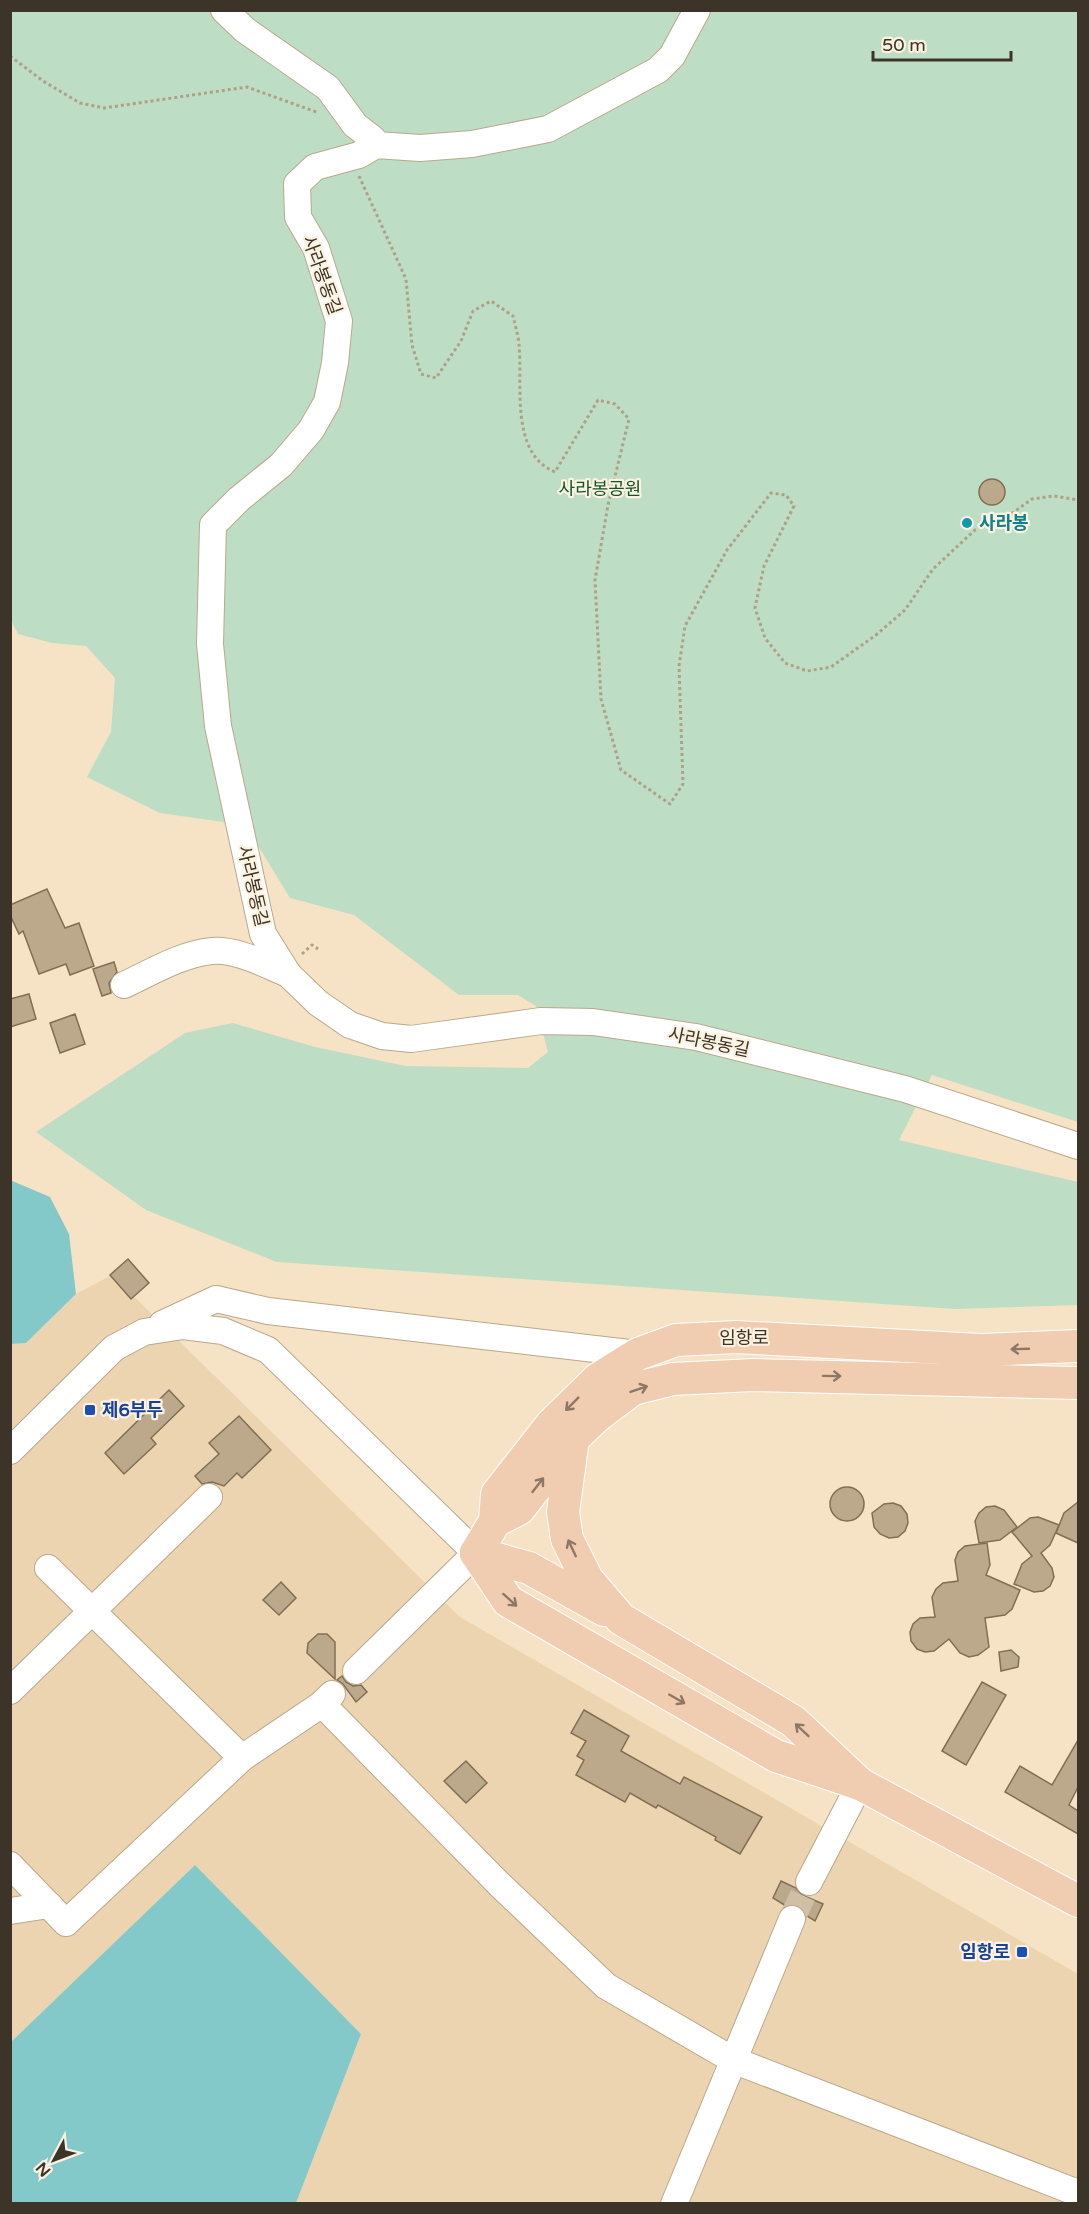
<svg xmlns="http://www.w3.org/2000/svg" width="1089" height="2214" viewBox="0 0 1089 2214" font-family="'Varela Round','Noto Sans KR',sans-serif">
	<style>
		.built { fill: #edd4b0 }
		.green { fill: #bddec4 }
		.water { fill: #84c9ca }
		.building { fill: #bca98c; stroke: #816f54; stroke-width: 1.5 }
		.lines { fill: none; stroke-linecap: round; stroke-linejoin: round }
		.minor-tunnel { stroke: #d1bfa5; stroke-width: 26; stroke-dasharray: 26 13; stroke-linecap: butt }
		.minor-casing { stroke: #bba88b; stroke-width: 28 }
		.major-casing { stroke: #fff; stroke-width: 34 }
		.path { stroke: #afa088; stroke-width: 3; stroke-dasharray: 3 3; stroke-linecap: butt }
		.minor { stroke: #fff; stroke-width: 26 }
		.major { stroke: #f0ccb1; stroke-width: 32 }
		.oneway { stroke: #8d7866 }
		.culture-dot { fill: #0f9aa8; stroke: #fdf1df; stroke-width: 2 }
		.transit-dot { fill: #1a4fb4; stroke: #fdf1df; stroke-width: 2 }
		.labels { text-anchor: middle; stroke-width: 4.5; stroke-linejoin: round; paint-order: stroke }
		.street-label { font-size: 18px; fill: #3c3428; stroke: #fdf1df }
		.park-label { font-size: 18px; fill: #0f562a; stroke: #fdf1df }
		.culture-label { font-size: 18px; font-weight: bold; fill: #0d838f; stroke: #fdf1df; text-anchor: start }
		.transit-label { font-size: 18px; font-weight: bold; fill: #164399; stroke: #fdf1df; text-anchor: start }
	</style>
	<rect width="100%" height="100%" fill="#f6e2c4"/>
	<path class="built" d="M 112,1275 L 460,1617 L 1078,1974 L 1078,2203 L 296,2203 L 361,2034 L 195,1865 L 11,2042 L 11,1344 L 26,1343 L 76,1294 Z"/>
	<path class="green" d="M 10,11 L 1078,11 L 1078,1122 L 932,1075 L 899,1140 L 1078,1182 L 1078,1305 L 955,1309 L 277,1262 L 146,1210 L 36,1132 L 185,1033 L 233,1023 L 315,1047 L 406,1066 L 528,1068 L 548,1052 L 536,1006 L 518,995 L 459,995 L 354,915 L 290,898 L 257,844 L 224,822 L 160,813 L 87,777 L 111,732 L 115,678 L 86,646 L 52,643 L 18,634 L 11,620 Z"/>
	<g class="water">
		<path d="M 10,1180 L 50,1197 L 69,1234 L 76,1294 L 26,1343 L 11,1344 Z"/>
		<path d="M 195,1865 L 361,2034 L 296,2203 L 11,2203 L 11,2042 Z"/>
	</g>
	<g class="building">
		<circle cx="992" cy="492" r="13"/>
		<path d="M 47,889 L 65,928 L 79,923 L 94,966 L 70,975 L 66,964 L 39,974 L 23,931 L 19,934 L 10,915 L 10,905 Z"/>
		<path d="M 114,962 L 117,972 L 109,983 L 111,993 L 102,996 L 93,969 Z"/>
		<path d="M 29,994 L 36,1019 L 10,1027 L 10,999 Z"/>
		<path d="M 75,1014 L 85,1044 L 60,1053 L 50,1023 Z"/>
		<path d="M 128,1259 L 149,1283 L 131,1299 L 110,1275 Z"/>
		<path d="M 169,1390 L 184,1406 L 151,1438 L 156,1444 L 124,1474 L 105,1453 Z"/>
		<path d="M 239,1416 L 271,1450 L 242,1478 L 237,1473 L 224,1486 L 212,1482 L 202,1484 L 195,1476 L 219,1454 L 209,1443 Z"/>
		<circle cx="847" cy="1504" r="17"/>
		<path d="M 1078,1502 L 1078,1543 L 1056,1533 L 1064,1513 Z"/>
		<path d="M 893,1503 L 901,1506 L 907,1514 L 908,1523 L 905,1531 L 898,1537 L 889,1538 L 880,1534 L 874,1527 L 872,1513 L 884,1504 Z"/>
		<path d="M 995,1506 L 1004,1510 L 1017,1527 L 1000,1540 L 979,1543 L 975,1521 L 979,1513 L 986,1507 Z"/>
		<path d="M 1038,1517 L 1059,1525 L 1050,1545 L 1041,1553 L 1052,1568 L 1054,1577 L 1050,1586 L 1043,1591 L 1034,1592 L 1014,1584 L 1022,1564 L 1032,1556 L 1012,1532 L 1030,1518 Z"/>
		<path d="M 987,1543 L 990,1565 L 986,1575 L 1020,1590 L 1012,1609 L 1005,1615 L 985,1618 L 989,1647 L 978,1655 L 969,1657 L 960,1653 L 949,1639 L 934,1651 L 925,1652 L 917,1649 L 911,1641 L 910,1632 L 913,1624 L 920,1618 L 935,1617 L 932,1597 L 936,1589 L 943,1583 L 958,1581 L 955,1560 L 958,1552 L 965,1546 Z"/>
		<path d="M 281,1582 L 296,1598 L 279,1615 L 263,1600 Z"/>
		<path d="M 318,1634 L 327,1634 L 335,1642 L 335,1679 L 307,1653 L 308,1643 Z"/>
		<path d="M 1011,1650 L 1019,1657 L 1018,1667 L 1001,1671 L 999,1652 Z"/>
		<path d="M 342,1676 L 346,1682 L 353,1686 L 361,1685 L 367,1692 L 356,1702 L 343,1684 L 337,1680 Z"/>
		<path d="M 982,1682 L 1006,1695 L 966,1765 L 942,1751 Z"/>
		<path d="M 584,1710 L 629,1736 L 621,1751 L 680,1784 L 684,1777 L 762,1817 L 740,1854 L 715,1840 L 716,1837 L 658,1805 L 656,1808 L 630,1793 L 625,1802 L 576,1775 L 584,1760 L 577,1756 L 586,1741 L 571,1733 Z"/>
		<path d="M 1078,1740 L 1078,1787 L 1069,1805 L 1078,1811 L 1078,1834 L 1005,1792 L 1020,1766 L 1052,1785 Z"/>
		<path d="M 466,1761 L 487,1783 L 466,1803 L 444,1781 Z"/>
		<path d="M 781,1881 L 796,1888 L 802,1895 L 823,1904 L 815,1921 L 807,1916 L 798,1905 L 786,1906 L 773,1898 Z"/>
	</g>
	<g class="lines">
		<path class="minor-tunnel" d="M 792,1919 L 809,1882"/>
		<g class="minor-casing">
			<g id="minor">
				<path d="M 224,10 L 245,30 L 328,88 L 355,125 L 373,139 L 376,145"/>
				<path d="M 697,10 L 672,56 L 658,70 L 548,129 L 472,144 L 420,148 L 376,145 L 359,155 L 315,167 L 297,184 L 298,217 L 316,248 L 339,321 L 335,363 L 327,402 L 311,430 L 281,465 L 239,499 L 213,525 L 210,644 L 218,726 L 263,934 L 288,974 L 318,1003 L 350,1025 L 382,1036 L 411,1039 L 541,1021 L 593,1022 L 696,1037 L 905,1089 L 1078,1146"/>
				<path d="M 124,985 C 152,972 181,954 212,951 C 237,949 266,965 288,974"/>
				<path d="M 162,1324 L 216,1299 L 268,1311 L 638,1354"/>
				<path d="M 10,1451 L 114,1348 L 144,1332 L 183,1326 L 223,1331 L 268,1350 L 476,1553 L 356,1671"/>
				<path d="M 48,1568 L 242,1758"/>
				<path d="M 10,1691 L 209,1497"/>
				<path d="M 322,1704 L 499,1884 L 606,1986 L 733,2060 L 1078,2193"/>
				<path d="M 10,1865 L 66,1923 L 242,1758 L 322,1704 L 332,1694"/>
				<path d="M 809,1882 L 860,1784"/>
				<path d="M 10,1911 L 49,1905"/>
				<path d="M 674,2204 L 792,1919"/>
			</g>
		</g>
		<g class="major-casing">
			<g id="major">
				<path d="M 495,1521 L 519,1509 L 570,1443"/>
				<path d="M 476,1553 L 495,1521 L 497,1494 L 551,1425 L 598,1379 L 638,1354 L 676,1340 L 736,1337 L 981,1350 L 1078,1346"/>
				<path d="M 476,1553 L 508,1601 L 776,1756 L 860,1784 L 1078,1901"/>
				<path d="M 476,1553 L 529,1568 L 604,1610"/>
				<path d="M 860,1784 L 793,1721 L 621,1619 L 587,1579 L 567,1539 L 563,1512 L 573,1439 L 597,1416 L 633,1389 L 673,1379 L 753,1375 L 1078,1383"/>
			</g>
		</g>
		<g class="path">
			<path d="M 10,56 L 43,81 L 80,103 L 104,108 L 247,87 L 319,113"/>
			<path d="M 359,176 L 406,279 L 412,345 L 421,374 L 436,378 L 461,341 L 473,311 L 491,301 L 513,316 C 515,325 518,334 519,344 C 523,383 509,453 555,472 L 598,400 L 615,404 L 629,419 L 608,505 L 595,580 L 601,699 L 621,770 L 670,804 L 683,784 L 679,666 L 685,626 L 727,550 L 771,493 L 786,495 L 794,506 L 764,566 L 755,608 L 765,638 L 785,663 L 807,671 L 831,667 L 876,635 L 905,610 L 933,569 L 975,530 L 1007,517 L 1032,499 L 1054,496 L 1078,500"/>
			<path d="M 302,954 L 312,945 L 318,949"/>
		</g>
		<use href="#minor" class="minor"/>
		<use href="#major" class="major"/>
	</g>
	<defs><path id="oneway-shaft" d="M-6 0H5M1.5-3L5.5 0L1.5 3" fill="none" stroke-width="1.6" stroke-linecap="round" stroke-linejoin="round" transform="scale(1.5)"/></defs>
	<g class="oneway">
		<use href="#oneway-shaft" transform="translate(1020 1349) rotate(178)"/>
		<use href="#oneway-shaft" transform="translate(832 1376) rotate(1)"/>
		<use href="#oneway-shaft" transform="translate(639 1389) rotate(-19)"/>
		<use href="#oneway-shaft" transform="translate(572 1404) rotate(135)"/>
		<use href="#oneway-shaft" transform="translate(538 1485) rotate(-52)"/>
		<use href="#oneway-shaft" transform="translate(572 1548) rotate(-115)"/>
		<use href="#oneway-shaft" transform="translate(510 1600) rotate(42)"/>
		<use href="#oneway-shaft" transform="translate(677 1699) rotate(30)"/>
		<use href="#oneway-shaft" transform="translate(802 1730) rotate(-137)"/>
	</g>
	<circle class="culture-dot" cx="967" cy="523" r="6"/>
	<g class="transit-dot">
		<rect x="84" y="1404" width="12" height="12" rx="3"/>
		<rect x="1016" y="1946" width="12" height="12" rx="3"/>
	</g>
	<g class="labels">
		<g class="street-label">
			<text transform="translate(322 275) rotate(70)" y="6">사라봉동길</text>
			<text transform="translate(253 886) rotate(77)" y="6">사라봉동길</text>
			<text transform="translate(709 1042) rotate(12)" y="6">사라봉동길</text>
			<text x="744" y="1344">임항로</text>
		</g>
		<g class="park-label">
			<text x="600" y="495">사라봉공원</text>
		</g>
		<g class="culture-label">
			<text x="979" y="529">사라봉</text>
		</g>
		<g class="transit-label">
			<text x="102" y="1416">제6부두</text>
			<text x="1010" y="1958" text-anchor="end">임항로</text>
		</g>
	</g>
	<rect width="1089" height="2214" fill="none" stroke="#3c3428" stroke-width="24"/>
	<g transform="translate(54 2160) rotate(229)" stroke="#fdf1df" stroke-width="4.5" paint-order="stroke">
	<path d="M0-4.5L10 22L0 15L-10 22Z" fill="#3c3428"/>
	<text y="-9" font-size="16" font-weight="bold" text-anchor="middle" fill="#3c3428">N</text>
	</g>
	<path d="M873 51v9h138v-9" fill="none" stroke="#3c3428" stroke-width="3"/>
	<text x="882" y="51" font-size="18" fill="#3c3428" stroke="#fdf1df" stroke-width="4.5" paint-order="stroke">50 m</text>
</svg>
